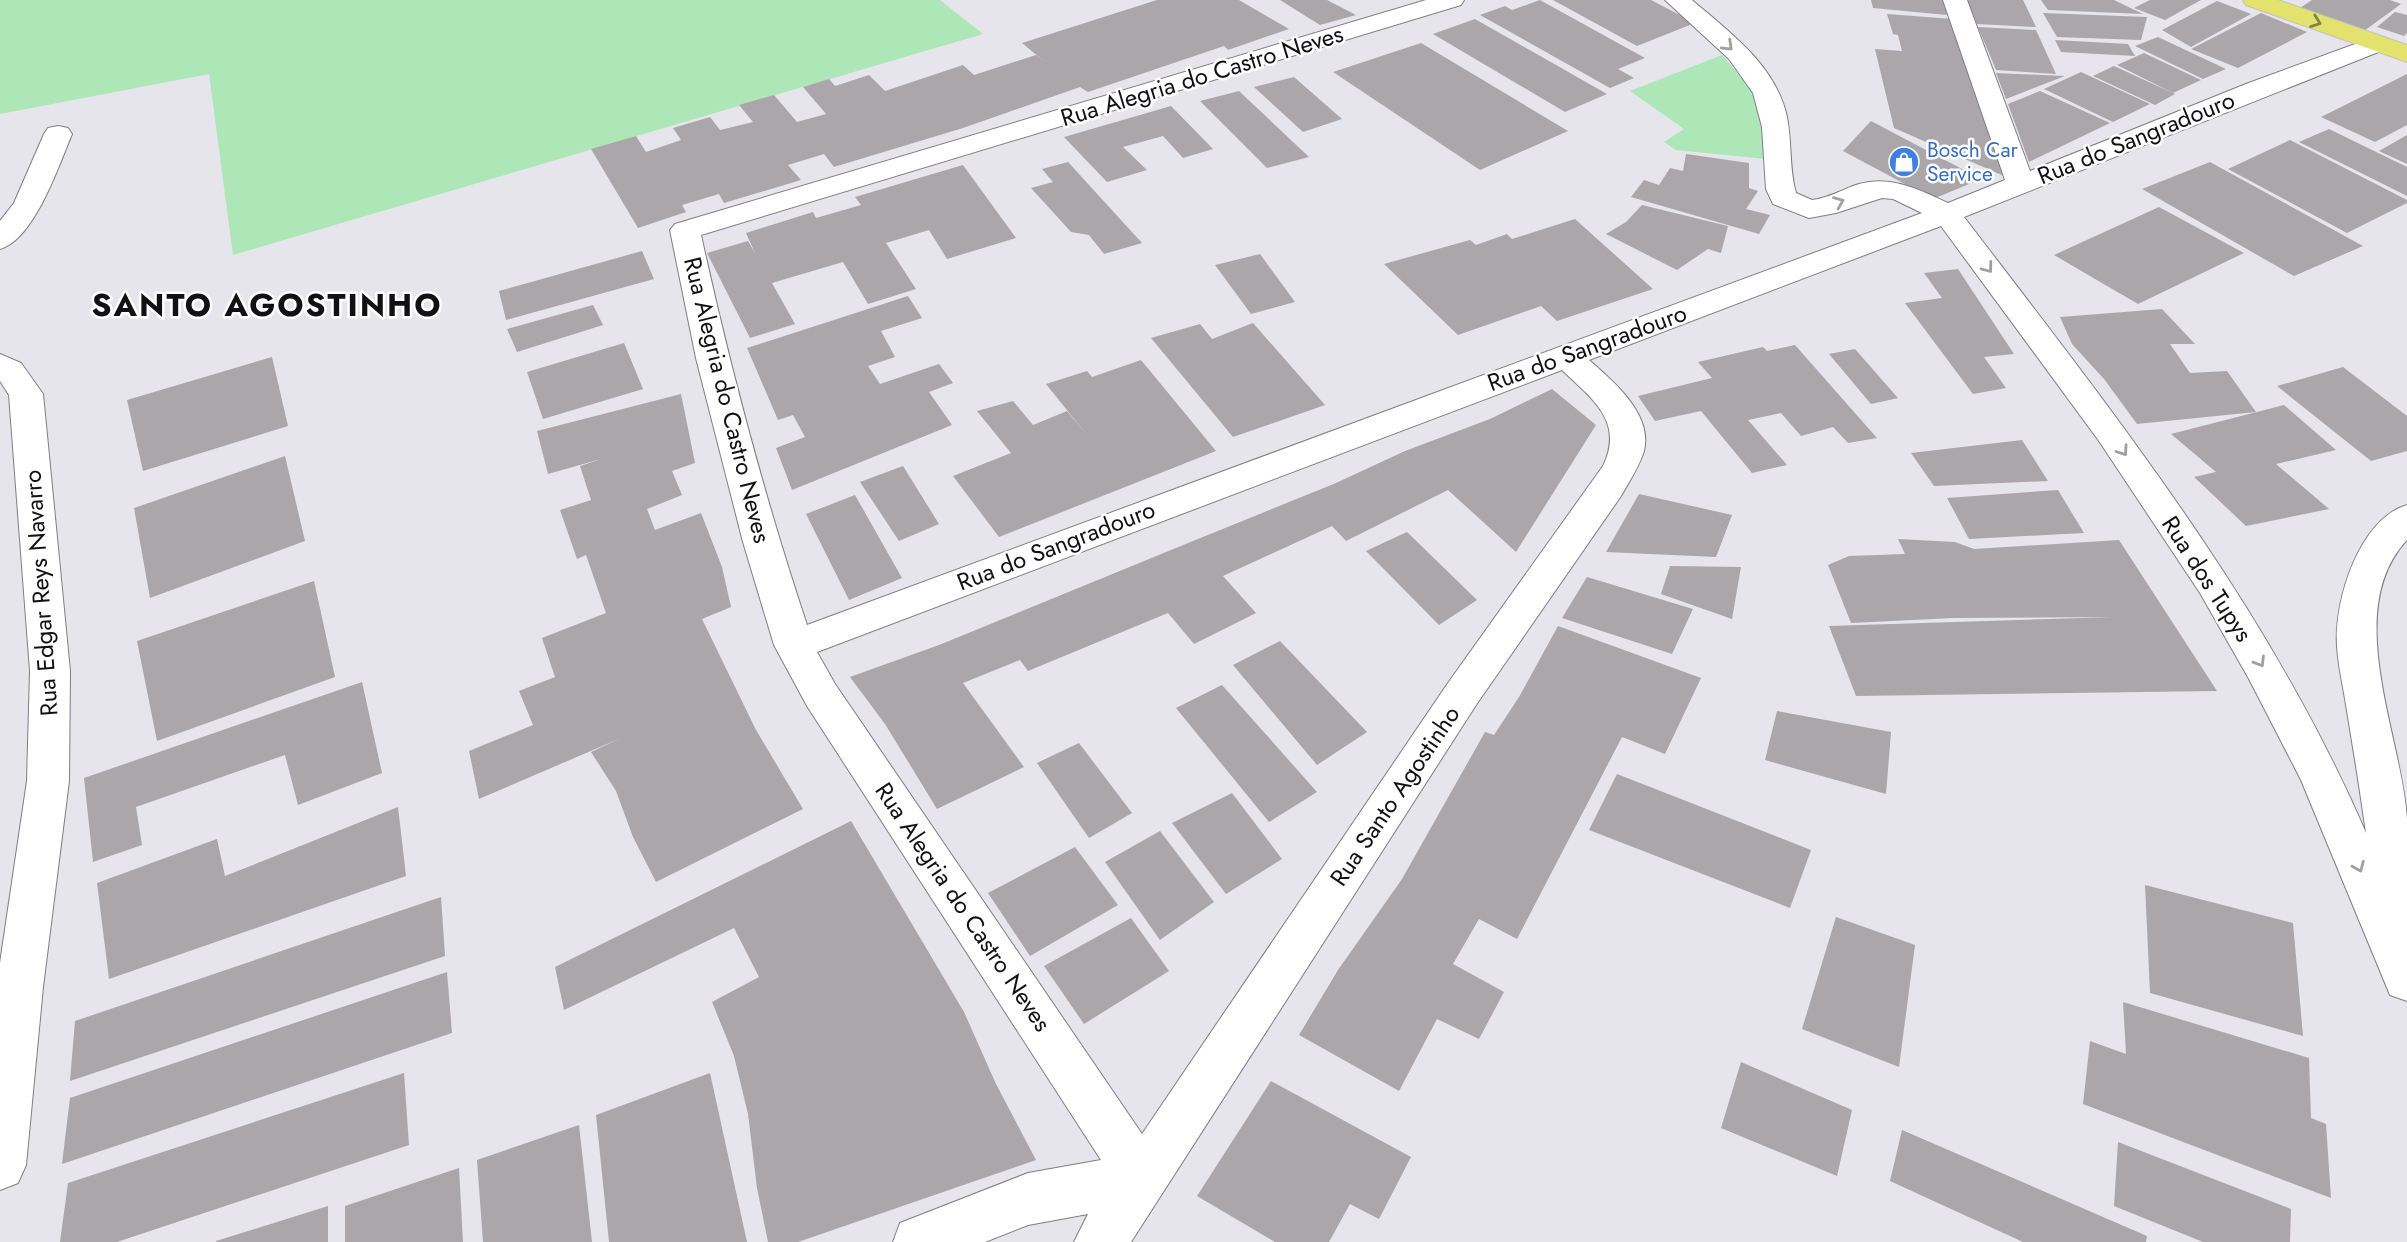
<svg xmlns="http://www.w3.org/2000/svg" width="2407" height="1242" viewBox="0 0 2407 1242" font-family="Jost,sans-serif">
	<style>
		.green { fill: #ade7b8 }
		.building { fill: #aba6aa }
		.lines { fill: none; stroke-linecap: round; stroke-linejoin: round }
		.minor-casing { stroke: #7f7e84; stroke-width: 2 }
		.major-casing { stroke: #c1c1c2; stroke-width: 2 }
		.minor { fill: #fff; fill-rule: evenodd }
		.major { fill: #e3e26d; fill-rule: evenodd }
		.oneway { stroke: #848444 }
		.oneway2 { stroke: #a0a0a1 }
		.labels { text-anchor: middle; stroke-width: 5; stroke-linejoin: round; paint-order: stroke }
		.far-shop-label { font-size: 21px; fill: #366cbe; stroke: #fff; text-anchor: start }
		.street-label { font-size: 24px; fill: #111113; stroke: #fff }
		.district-label { font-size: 32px; font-weight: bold; letter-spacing: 2px; fill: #111113; stroke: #fff }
	</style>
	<rect width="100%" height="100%" fill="#e5e5eb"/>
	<g class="green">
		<path d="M 0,0 L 940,0 L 983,34 L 233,255 L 209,74 L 0,114 Z"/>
		<path d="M 1722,55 L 1756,95 L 1766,159 L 1676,150 L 1664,142 L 1684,129 L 1630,91 Z"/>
	</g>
	<g class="building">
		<path d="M 1157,0 L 1239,0 L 1289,29 L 1228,50 L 1224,46 L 1088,92 L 1080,87 L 963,128 L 834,167 L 824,154 L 788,165 L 801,180 L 724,203 L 719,194 L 682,205 L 686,212 L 638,228 L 591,149 L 636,136 L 646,152 L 681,140 L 673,128 L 710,117 L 720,130 L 753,122 L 739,105 L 774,95 L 797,122 L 826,114 L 803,87 L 829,79 L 835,86 L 869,75 L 885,91 L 963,65 L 974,75 L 1036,55 L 1045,62 L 1022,43 Z"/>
		<path d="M 1280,0 L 1327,0 L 1356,15 L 1320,25 Z"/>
		<path d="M 1540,0 L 1645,58 L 1618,69 L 1634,78 L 1610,88 L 1480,15 L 1505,6 L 1512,10 Z"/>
		<path d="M 1553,0 L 1651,0 L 1695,23 L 1637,46 Z"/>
		<path d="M 1871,0 L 1944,0 L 1947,15 L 1873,8 Z"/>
		<path d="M 1967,0 L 2023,0 L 2036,27 L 1977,24 Z"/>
		<path d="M 2041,0 L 2114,0 L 2143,14 L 2048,10 Z"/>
		<path d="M 2150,0 L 2201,0 L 2165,20 L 2134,8 Z"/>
		<path d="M 2312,0 L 2390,0 L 2401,4 L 2364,31 L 2300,8 Z"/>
		<path d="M 2217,1 L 2251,14 L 2191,47 L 2162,30 Z"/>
		<path d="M 2395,12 L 2407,15 L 2407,33 L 2404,36 L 2377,27 Z"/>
		<path d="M 2043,13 L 2147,17 L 2141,40 L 2057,37 Z"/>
		<path d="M 2261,13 L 2307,32 L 2238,68 L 2191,49 Z"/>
		<path d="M 1887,14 L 1953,19 L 2004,176 L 1894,128 L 1875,49 L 1902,51 L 1898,35 L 1893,34 Z"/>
		<path d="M 1475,19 L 1607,94 L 1565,112 L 1433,34 Z"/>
		<path d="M 1978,27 L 2036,30 L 2056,74 L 1996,70 Z"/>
		<path d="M 2158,37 L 2226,69 L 2203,79 L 2135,46 Z"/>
		<path d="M 2055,40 L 2128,44 L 2135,56 L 2061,52 Z"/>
		<path d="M 1421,43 L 1568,131 L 1480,170 L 1333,72 Z"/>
		<path d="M 2144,53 L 2201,80 L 2173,93 L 2117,65 Z"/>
		<path d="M 2114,66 L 2175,94 L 2155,105 L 2093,76 Z"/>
		<path d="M 2081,72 L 2150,104 L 2113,122 L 2044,89 Z"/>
		<path d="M 1996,73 L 2065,76 L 2006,99 Z"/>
		<path d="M 2407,74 L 2407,125 L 2375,142 L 2321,117 Z"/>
		<path d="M 1294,77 L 1342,119 L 1303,132 L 1254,87 Z"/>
		<path d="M 1239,91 L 1309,157 L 1267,168 L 1200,101 Z"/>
		<path d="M 2040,91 L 2110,123 L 2029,162 L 2008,104 Z"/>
		<path d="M 1171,106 L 1213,149 L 1183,158 L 1163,136 L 1123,147 L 1147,170 L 1107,182 L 1064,137 Z"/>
		<path d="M 1871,121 L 1981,179 L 1933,199 L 1843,151 Z"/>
		<path d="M 2329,129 L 2407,167 L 2407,196 L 2299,142 Z"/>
		<path d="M 2407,135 L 2407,164 L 2379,151 Z"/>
		<path d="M 2290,140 L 2407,200 L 2407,203 L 2347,233 L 2228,169 Z"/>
		<path d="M 1686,154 L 1749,163 L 1749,188 L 1758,191 L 1746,209 L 1770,215 L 1759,234 L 1631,197 L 1644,180 L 1659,185 L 1670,168 L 1683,171 Z"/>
		<path d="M 1068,162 L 1142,243 L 1104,254 L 1089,235 L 1071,232 L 1031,188 L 1053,182 L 1042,169 Z"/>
		<path d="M 2210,162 L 2363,246 L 2294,276 L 2142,189 Z"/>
		<path d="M 963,165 L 1016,238 L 947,259 L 929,230 L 886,243 L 916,289 L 868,304 L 843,262 L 772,283 L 795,324 L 750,338 L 707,253 L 748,241 L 755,253 L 746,233 L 813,212 L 816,218 L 861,205 L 855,197 Z"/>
		<path d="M 1642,205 L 1728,226 L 1721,253 L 1708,249 L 1677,270 L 1606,234 L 1626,222 Z"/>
		<path d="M 2159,207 L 2244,253 L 2138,304 L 2054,255 Z"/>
		<path d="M 1575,219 L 1653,289 L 1557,321 L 1541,306 L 1458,335 L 1384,264 L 1470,240 L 1476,245 L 1507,234 L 1512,239 Z"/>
		<path d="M 642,251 L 654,279 L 506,320 L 499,291 Z"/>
		<path d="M 1260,254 L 1295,302 L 1251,314 L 1215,265 Z"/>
		<path d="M 1958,269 L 2014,354 L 1984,357 L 2006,388 L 1973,394 L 1905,303 L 1942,298 L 1924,273 Z"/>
		<path d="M 908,296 L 922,318 L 881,331 L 895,357 L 868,366 L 880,384 L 939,364 L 953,383 L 929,392 L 952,425 L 792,490 L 776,448 L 805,437 L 793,415 L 778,420 L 747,348 Z"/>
		<path d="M 593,305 L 603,325 L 517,352 L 507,329 Z"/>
		<path d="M 2162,309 L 2195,344 L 2170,344 L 2190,373 L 2227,371 L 2256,412 L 2137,424 L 2104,379 L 2072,344 L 2060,317 Z"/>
		<path d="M 1253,323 L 1325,405 L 1233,437 L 1151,338 L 1200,324 L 1212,339 Z"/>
		<path d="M 624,343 L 643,389 L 543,419 L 527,372 Z"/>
		<path d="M 1795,345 L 1877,438 L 1848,443 L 1833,427 L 1801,436 L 1781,413 L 1748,420 L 1787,465 L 1752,473 L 1701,411 L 1655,421 L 1638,396 L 1712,378 L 1698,362 L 1763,347 L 1767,351 Z"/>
		<path d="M 1855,349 L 1898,398 L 1871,404 L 1829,354 Z"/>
		<path d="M 272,357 L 288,426 L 143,471 L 127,400 Z"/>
		<path d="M 1141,360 L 1216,451 L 999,537 L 953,476 L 1011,453 L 977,411 L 1013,401 L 1033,425 L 1067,411 L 1087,435 L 1046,384 L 1087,371 L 1092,377 Z"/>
		<path d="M 2343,367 L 2407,416 L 2407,451 L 2371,461 L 2277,386 Z"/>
		<path d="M 1552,389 L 1596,425 L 1516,552 L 1448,490 L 1346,541 L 1332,526 L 1223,576 L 1256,613 L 1194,644 L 1168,613 L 1028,671 L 1020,660 L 963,683 L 1024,767 L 937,809 L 885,724 L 850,677 L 939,645 L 1193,541 L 1336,483 L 1405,451 L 1490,419 Z"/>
		<path d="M 681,394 L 695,463 L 672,471 L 682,495 L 647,509 L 655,530 L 701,513 L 722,567 L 731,607 L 702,619 L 756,730 L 803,809 L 656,882 L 633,837 L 616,791 L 591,752 L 621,738 L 479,799 L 469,751 L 533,725 L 519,691 L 555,677 L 542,638 L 606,613 L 586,555 L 577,559 L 560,510 L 591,500 L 580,466 L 601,459 L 548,474 L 537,431 Z"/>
		<path d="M 2284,405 L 2336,450 L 2276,464 L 2329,509 L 2246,526 L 2194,477 L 2216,472 L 2171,434 Z"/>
		<path d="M 2022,440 L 2048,481 L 1934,486 L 1911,453 Z"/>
		<path d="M 285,456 L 305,541 L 150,598 L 134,508 Z"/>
		<path d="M 903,466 L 939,524 L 899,541 L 860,482 Z"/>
		<path d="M 2058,490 L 2084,533 L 1969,539 L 1947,498 Z"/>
		<path d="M 1639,494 L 1732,515 L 1716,557 L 1606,552 Z"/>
		<path d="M 855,495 L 902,578 L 849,600 L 806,514 Z"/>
		<path d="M 1407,532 L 1477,600 L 1439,625 L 1366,551 Z"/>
		<path d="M 1898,539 L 1955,542 L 1974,549 L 2119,540 L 2217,691 L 1856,696 L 1829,626 L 2113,617 L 1953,618 L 1851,623 L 1828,565 L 1849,556 L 1905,554 Z"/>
		<path d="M 1670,566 L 1741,567 L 1732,619 L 1661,594 Z"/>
		<path d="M 1587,577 L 1693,609 L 1672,654 L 1562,618 Z"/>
		<path d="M 314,581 L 335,677 L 157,741 L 137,641 Z"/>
		<path d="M 1558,626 L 1701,678 L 1665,754 L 1622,737 L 1517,939 L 1479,919 L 1453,964 L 1504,992 L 1479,1039 L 1437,1019 L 1399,1091 L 1299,1035 L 1338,970 L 1402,879 L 1485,732 L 1494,735 L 1519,697 Z"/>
		<path d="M 1280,641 L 1367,732 L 1317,765 L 1233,665 Z"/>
		<path d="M 362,682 L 382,773 L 298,805 L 285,755 L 136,807 L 142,845 L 93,862 L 84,778 Z"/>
		<path d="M 1222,685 L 1317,792 L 1269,822 L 1176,708 Z"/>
		<path d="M 1777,711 L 1891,732 L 1886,794 L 1765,760 Z"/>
		<path d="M 1079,743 L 1132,813 L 1089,838 L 1037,763 Z"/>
		<path d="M 1617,774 L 1811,850 L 1790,908 L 1589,830 Z"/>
		<path d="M 1232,793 L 1282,859 L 1226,894 L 1172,823 Z"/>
		<path d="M 398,807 L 406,876 L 109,979 L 97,883 L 217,839 L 225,876 Z"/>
		<path d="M 851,821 L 964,1012 L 996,1084 L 1036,1160 L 798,1242 L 768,1242 L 757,1188 L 748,1114 L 734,1056 L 712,1002 L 759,977 L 734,928 L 564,1010 L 555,967 Z"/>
		<path d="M 1160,831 L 1214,902 L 1160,940 L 1105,862 Z"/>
		<path d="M 1075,847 L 1118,905 L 1030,956 L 988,893 Z"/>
		<path d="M 2145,885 L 2293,923 L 2303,1036 L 2150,993 Z"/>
		<path d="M 441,897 L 445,956 L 70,1081 L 75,1021 Z"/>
		<path d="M 1836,917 L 1915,945 L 1899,1067 L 1802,1029 Z"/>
		<path d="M 1131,918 L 1169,971 L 1084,1024 L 1044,966 Z"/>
		<path d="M 447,972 L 452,1033 L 62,1164 L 70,1098 Z"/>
		<path d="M 2123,1002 L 2309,1058 L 2311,1118 L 2326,1124 L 2331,1198 L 2083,1104 L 2090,1041 L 2126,1054 Z"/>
		<path d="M 1741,1062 L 1852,1110 L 1837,1176 L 1721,1128 Z"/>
		<path d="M 404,1073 L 409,1145 L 117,1242 L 60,1242 L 68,1183 Z"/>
		<path d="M 710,1073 L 747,1242 L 609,1242 L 596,1115 Z"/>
		<path d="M 1271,1081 L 1411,1157 L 1379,1219 L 1350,1204 L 1329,1242 L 1275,1242 L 1197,1196 Z"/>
		<path d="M 579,1125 L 592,1242 L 483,1242 L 477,1160 Z"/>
		<path d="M 1902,1130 L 2147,1236 L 2146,1242 L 2023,1242 L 1890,1181 Z"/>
		<path d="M 2118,1142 L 2291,1209 L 2290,1242 L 2203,1242 L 2114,1206 Z"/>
		<path d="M 459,1168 L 463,1242 L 345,1242 L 345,1206 Z"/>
		<path d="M 328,1206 L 328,1242 L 216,1242 L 216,1241 Z"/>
	</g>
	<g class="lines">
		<g class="minor-casing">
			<g id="minor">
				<path d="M 1426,0 L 1464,0 L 1461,5 L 701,235 C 730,367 764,496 807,625 L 1922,213 L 1893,199 L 1882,198 L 1836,213 L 1809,218 L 1773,204 L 1766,189 L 1762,127 L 1753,93 L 1729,59 L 1665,0 L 1692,0 C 1729,32 1776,65 1787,117 C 1792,142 1789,169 1796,193 L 1812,200 C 1829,198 1843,189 1859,184 C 1892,175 1919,190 1948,203 L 2005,180 L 1943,0 L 1967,0 L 2030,171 L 2246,84 L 2377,36 L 2386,39 L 2390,44 L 2386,49 L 1964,217 C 2113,412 2268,606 2366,833 C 2360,790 2353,747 2346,705 C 2343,685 2338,666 2337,646 C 2334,601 2359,519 2407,505 L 2407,540 C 2341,610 2402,736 2407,819 C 2407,879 2407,941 2407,1001 L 2390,995 L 2301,780 L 2249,679 L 2200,593 L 2099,441 L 1941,226 L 1589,360 C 1613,381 1653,414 1644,451 C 1639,467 1629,482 1621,496 L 1476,705 L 1131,1242 L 1074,1242 L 1088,1214 L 1028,1225 L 985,1242 L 893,1242 L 900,1223 L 1028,1173 L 1101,1160 L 807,706 L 774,645 L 743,542 L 696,358 L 670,230 L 675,224 ZM 1562,370 C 1591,398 1625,421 1603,466 L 1448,683 L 1142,1134 L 835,684 L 817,652 Z"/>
				<path d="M 58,126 L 68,128 L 72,134 C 59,165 34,240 0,249 L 0,221 L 14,203 L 44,134 L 48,128 Z"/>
				<path d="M 0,354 L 21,363 L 43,394 L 70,671 L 69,781 L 43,987 L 26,1165 L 18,1183 L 0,1190 L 0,963 L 27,781 L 30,671 L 9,395 L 0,381 Z"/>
			</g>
		</g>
		<g class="major-casing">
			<path id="major" d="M 2243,0 L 2278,0 L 2407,45 L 2407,62 L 2246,5 Z"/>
		</g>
		<use href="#minor" class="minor"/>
		<use href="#major" class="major"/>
	</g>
	<defs><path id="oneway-chevron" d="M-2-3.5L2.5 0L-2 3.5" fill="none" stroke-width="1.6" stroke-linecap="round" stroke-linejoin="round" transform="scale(1.75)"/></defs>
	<use class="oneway" href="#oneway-chevron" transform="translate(2316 22) rotate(20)"/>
	<g class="oneway2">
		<use href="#oneway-chevron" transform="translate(1728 46) rotate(44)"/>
		<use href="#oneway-chevron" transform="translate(1839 202) rotate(-22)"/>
		<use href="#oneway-chevron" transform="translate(1988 268) rotate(53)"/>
		<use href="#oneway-chevron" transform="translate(2123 451) rotate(56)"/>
		<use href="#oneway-chevron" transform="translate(2260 662) rotate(59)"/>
		<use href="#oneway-chevron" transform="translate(2359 867) rotate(67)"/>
	</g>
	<defs>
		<g id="shop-disc" transform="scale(1.575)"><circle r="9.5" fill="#3f7fe0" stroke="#fff"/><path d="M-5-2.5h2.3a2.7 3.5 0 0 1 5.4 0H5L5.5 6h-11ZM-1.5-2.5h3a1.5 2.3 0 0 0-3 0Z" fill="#fff"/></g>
	</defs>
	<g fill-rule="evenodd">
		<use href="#shop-disc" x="1904" y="162"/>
	</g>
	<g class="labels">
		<g class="far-shop-label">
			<text x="1927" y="157">Bosch Car<tspan x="1927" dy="24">Service</tspan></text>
		</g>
		<g class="street-label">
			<text transform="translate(1202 76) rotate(-17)" y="8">Rua Alegria do Castro Neves</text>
			<text transform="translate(2136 138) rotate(-22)" y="8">Rua do Sangradouro</text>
			<text transform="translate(1587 348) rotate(-20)" y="8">Rua do Sangradouro</text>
			<text transform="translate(727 400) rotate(76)" y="8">Rua Alegria do Castro Neves</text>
			<text transform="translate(1056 546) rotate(-21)" y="8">Rua do Sangradouro</text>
			<text transform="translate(2207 579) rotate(57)" y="8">Rua dos Tupys</text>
			<text transform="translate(41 593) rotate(-94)" y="8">Rua Edgar Reys Navarro</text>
			<text transform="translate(1395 796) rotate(-56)" y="8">Rua Santo Agostinho</text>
			<text transform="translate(963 907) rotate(56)" y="8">Rua Alegria do Castro Neves</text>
		</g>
		<g class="district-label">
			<text x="267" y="316">SANTO AGOSTINHO</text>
		</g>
	</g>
</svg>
